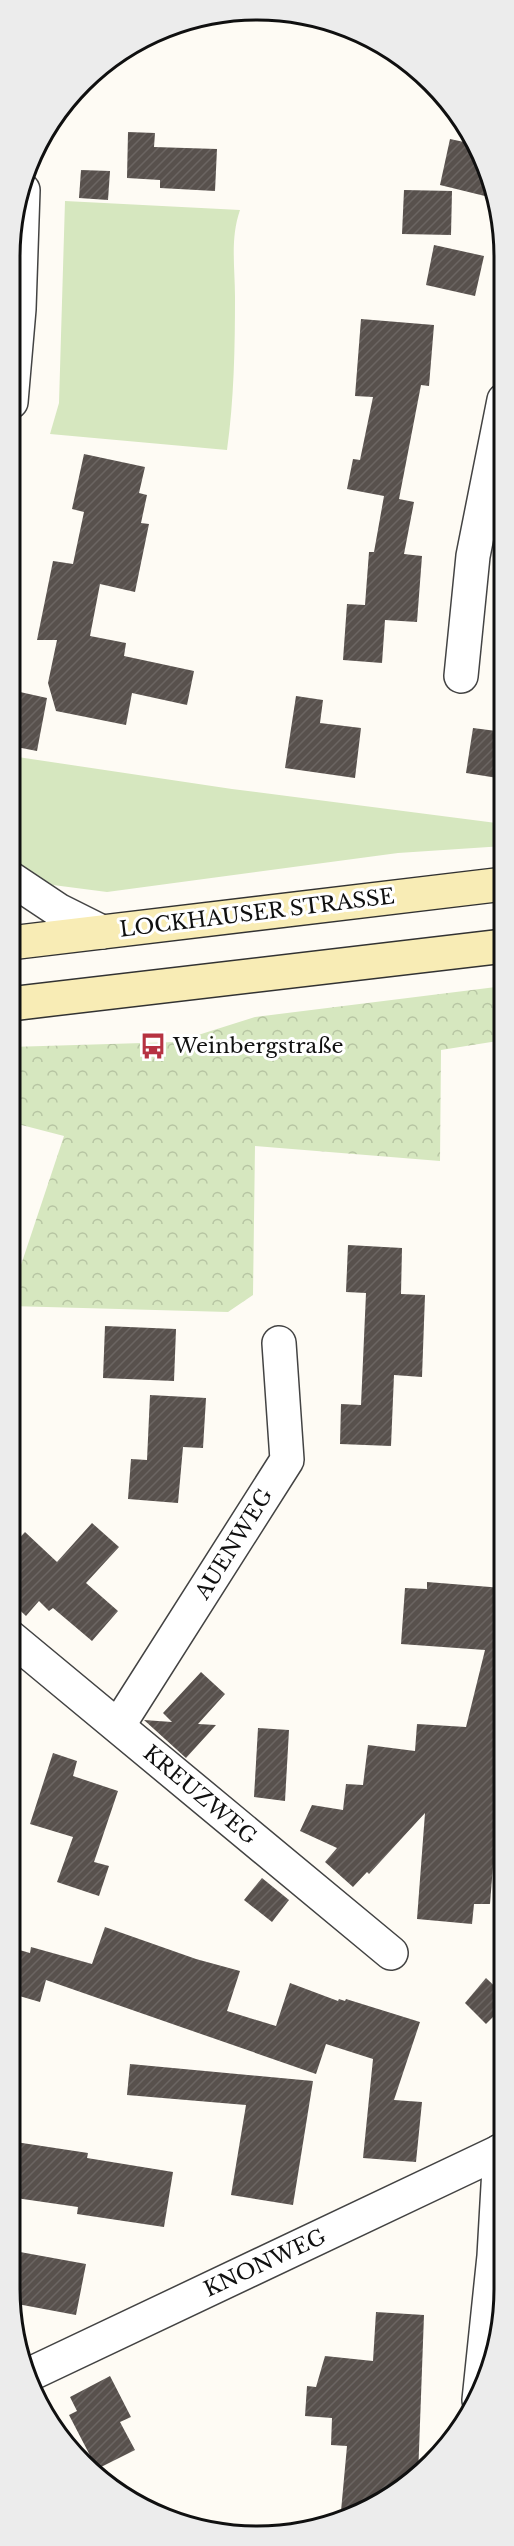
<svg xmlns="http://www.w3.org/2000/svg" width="514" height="2546" viewBox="0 0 514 2546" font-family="'Libre Baskerville',serif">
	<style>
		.grass { fill: #d6e7bf }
		.park { fill: url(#park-crowns) }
		.building { fill: url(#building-hatch) }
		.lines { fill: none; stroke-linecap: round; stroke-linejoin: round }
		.minor-casing { stroke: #434343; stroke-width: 36 }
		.tertiary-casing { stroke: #434343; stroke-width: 36 }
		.secondary-casing { stroke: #323232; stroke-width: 36 }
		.minor { stroke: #fff; stroke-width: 33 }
		.tertiary { stroke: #fff; stroke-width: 33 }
		.secondary { stroke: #f8ecb5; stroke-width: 33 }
		.labels { text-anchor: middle; stroke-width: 6; stroke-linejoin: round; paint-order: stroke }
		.street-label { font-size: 21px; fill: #101010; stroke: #fff }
		.poi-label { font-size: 21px; fill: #101010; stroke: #fff; text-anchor: start }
		.rim { fill: none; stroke: #101010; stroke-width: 3 }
	</style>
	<defs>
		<pattern id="park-crowns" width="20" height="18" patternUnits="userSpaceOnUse" patternTransform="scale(1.5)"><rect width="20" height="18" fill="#d6e7bf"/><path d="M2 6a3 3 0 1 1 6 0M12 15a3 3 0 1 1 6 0" fill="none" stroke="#b7c5a3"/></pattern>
		<pattern id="building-hatch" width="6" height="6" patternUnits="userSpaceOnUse" patternTransform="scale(1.5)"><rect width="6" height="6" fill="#58514d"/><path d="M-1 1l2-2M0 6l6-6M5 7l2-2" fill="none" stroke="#6b6562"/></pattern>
	</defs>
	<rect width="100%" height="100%" fill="#fefbf4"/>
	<g class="grass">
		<path d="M 65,201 L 240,210 C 230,239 235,267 235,297 C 235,348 234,400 227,450 L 50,434 L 59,403 Z"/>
		<path d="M 11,756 L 232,789 L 504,824 L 504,846 L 398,853 L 107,892 L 53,885 L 10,860 L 13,853 L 10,850 Z"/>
	</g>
	<path class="park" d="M 504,986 L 504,1040 L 441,1050 L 440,1161 L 255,1146 L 253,1295 L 228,1312 L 10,1306 L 10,1298 L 64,1136 L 10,1122 L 10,1047 L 176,1042 L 255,1017 Z"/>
	<g class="building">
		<path d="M 128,132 L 155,133 L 154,147 L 217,149 L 215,191 L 160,188 L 160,180 L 127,178 Z"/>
		<path d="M 450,139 L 478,145 L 493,198 L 440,185 Z"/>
		<path d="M 81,170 L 110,171 L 108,200 L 79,198 Z"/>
		<path d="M 404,190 L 452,191 L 451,235 L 402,234 Z"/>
		<path d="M 434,245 L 484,256 L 475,296 L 426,285 Z"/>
		<path d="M 361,319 L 434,325 L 429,386 L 421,385 L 399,499 L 414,502 L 404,554 L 422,556 L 417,622 L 385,620 L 382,663 L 343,660 L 347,604 L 365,605 L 369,552 L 374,552 L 384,496 L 347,489 L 353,459 L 360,460 L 373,397 L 355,396 Z"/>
		<path d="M 84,454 L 145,467 L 139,493 L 147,495 L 141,523 L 149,524 L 135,592 L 100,584 L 90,636 L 126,643 L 124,656 L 194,671 L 187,705 L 132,693 L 126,725 L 56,711 L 48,683 L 57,640 L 37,640 L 53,561 L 73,564 L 84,512 L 72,509 Z"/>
		<path d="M 11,690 L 47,698 L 37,751 L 11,746 Z"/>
		<path d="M 296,696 L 323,700 L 320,723 L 361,728 L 355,778 L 285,768 Z"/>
		<path d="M 473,728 L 504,732 L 504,779 L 466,773 Z"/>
		<path d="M 348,1245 L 402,1248 L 401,1294 L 425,1295 L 422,1377 L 394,1375 L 391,1446 L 340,1444 L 341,1404 L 361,1405 L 366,1293 L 346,1292 Z"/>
		<path d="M 105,1326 L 176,1329 L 174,1381 L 103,1378 Z"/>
		<path d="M 150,1395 L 206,1398 L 203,1448 L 183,1447 L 178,1503 L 128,1499 L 131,1459 L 147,1460 Z"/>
		<path d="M 92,1523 L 119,1547 L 86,1583 L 118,1611 L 92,1641 L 53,1608 L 49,1611 L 39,1601 L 26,1616 L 10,1601 L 10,1548 L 25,1532 L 57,1562 Z"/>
		<path d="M 427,1582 L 503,1588 L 503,1841 L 495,1840 L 490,1904 L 474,1904 L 472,1924 L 417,1919 L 425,1813 L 369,1874 L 367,1872 L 353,1887 L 325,1862 L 337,1848 L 300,1831 L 312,1805 L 343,1810 L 346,1784 L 363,1785 L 368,1745 L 415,1751 L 417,1724 L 466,1727 L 485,1650 L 401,1644 L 405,1588 L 427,1589 Z"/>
		<path d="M 201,1672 L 225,1694 L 198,1724 L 216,1725 L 186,1758 L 144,1720 L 172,1722 L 163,1713 Z"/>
		<path d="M 258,1728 L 289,1730 L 285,1801 L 254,1797 Z"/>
		<path d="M 53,1753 L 77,1761 L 73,1776 L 118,1791 L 94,1862 L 109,1866 L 99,1896 L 57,1882 L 73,1837 L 30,1824 Z"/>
		<path d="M 262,1878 L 289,1900 L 272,1922 L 244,1900 Z"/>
		<path d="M 105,1927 L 196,1959 L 240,1971 L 227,2011 L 276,2026 L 290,1983 L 338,2001 L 339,1999 L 345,2001 L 346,1999 L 420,2022 L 394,2100 L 422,2102 L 416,2162 L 363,2158 L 373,2059 L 326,2044 L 316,2074 L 46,1980 L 40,2002 L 9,1993 L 9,1947 L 30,1953 L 31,1947 L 92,1964 Z"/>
		<path d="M 486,1978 L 503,1994 L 503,2007 L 486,2024 L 465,2003 Z"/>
		<path d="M 130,2064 L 313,2081 L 293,2205 L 231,2195 L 246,2105 L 127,2095 Z"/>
		<path d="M 9,2141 L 88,2153 L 87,2158 L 173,2172 L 164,2227 L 77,2214 L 78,2207 L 9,2197 Z"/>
		<path d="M 9,2250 L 86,2264 L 76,2315 L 12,2303 L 15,2277 L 9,2276 Z"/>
		<path d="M 376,2312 L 424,2315 L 418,2477 L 340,2522 L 347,2446 L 331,2445 L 332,2418 L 305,2416 L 307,2386 L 316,2387 L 325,2356 L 373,2361 Z"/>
		<path d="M 110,2376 L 131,2417 L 120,2422 L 135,2450 L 97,2469 L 69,2415 L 77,2411 L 70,2397 Z"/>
	</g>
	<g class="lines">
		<g class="minor-casing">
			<g id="minor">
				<path d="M 461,676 L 473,556 L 504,400"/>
				<path d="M 10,1637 L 391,1953"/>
				<path d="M 118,1726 L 287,1460 L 279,1343"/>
				<path d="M 26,2376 L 503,2150"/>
				<path d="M 479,2400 L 494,2256 L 500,2151"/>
			</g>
		</g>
		<g class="tertiary-casing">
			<g id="tertiary">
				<path d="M 11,402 L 19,309 L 23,190"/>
				<path d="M 10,878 L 58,910 L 102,932"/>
			</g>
		</g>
		<g class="secondary-casing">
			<g id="secondary">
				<path d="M 10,943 L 504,884"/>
				<path d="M 10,1004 L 504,946"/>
			</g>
		</g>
		<use href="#minor" class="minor"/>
		<use href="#tertiary" class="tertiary"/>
		<use href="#secondary" class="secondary"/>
	</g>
	<defs>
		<g id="bus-bare" transform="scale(2.07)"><path d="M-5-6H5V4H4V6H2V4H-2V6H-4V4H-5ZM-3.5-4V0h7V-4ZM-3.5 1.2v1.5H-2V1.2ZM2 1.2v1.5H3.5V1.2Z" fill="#b63242" stroke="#fff" stroke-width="2.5" paint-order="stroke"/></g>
	</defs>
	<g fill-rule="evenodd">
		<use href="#bus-bare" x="153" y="1046"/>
	</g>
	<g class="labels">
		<g class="street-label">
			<text transform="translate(257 913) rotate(-7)" y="7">LOCKHAUSER STRASSE</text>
			<text transform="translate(234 1544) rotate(-58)" y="7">AUENWEG</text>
			<text transform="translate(200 1795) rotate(40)" y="7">KREUZWEG</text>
			<text transform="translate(265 2263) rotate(-25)" y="7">KNONWEG</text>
		</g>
		<g class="poi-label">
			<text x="173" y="1053">Weinbergstraße</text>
		</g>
	</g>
	<path d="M0 0H514V2546H0ZM257 20H257A237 237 0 0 1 494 257V2289A237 237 0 0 1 257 2526H257A237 237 0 0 1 20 2289V257A237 237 0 0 1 257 20Z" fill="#ececec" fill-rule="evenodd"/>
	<path class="rim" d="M257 20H257A237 237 0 0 1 494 257V2289A237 237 0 0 1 257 2526H257A237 237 0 0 1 20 2289V257A237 237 0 0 1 257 20Z"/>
</svg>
